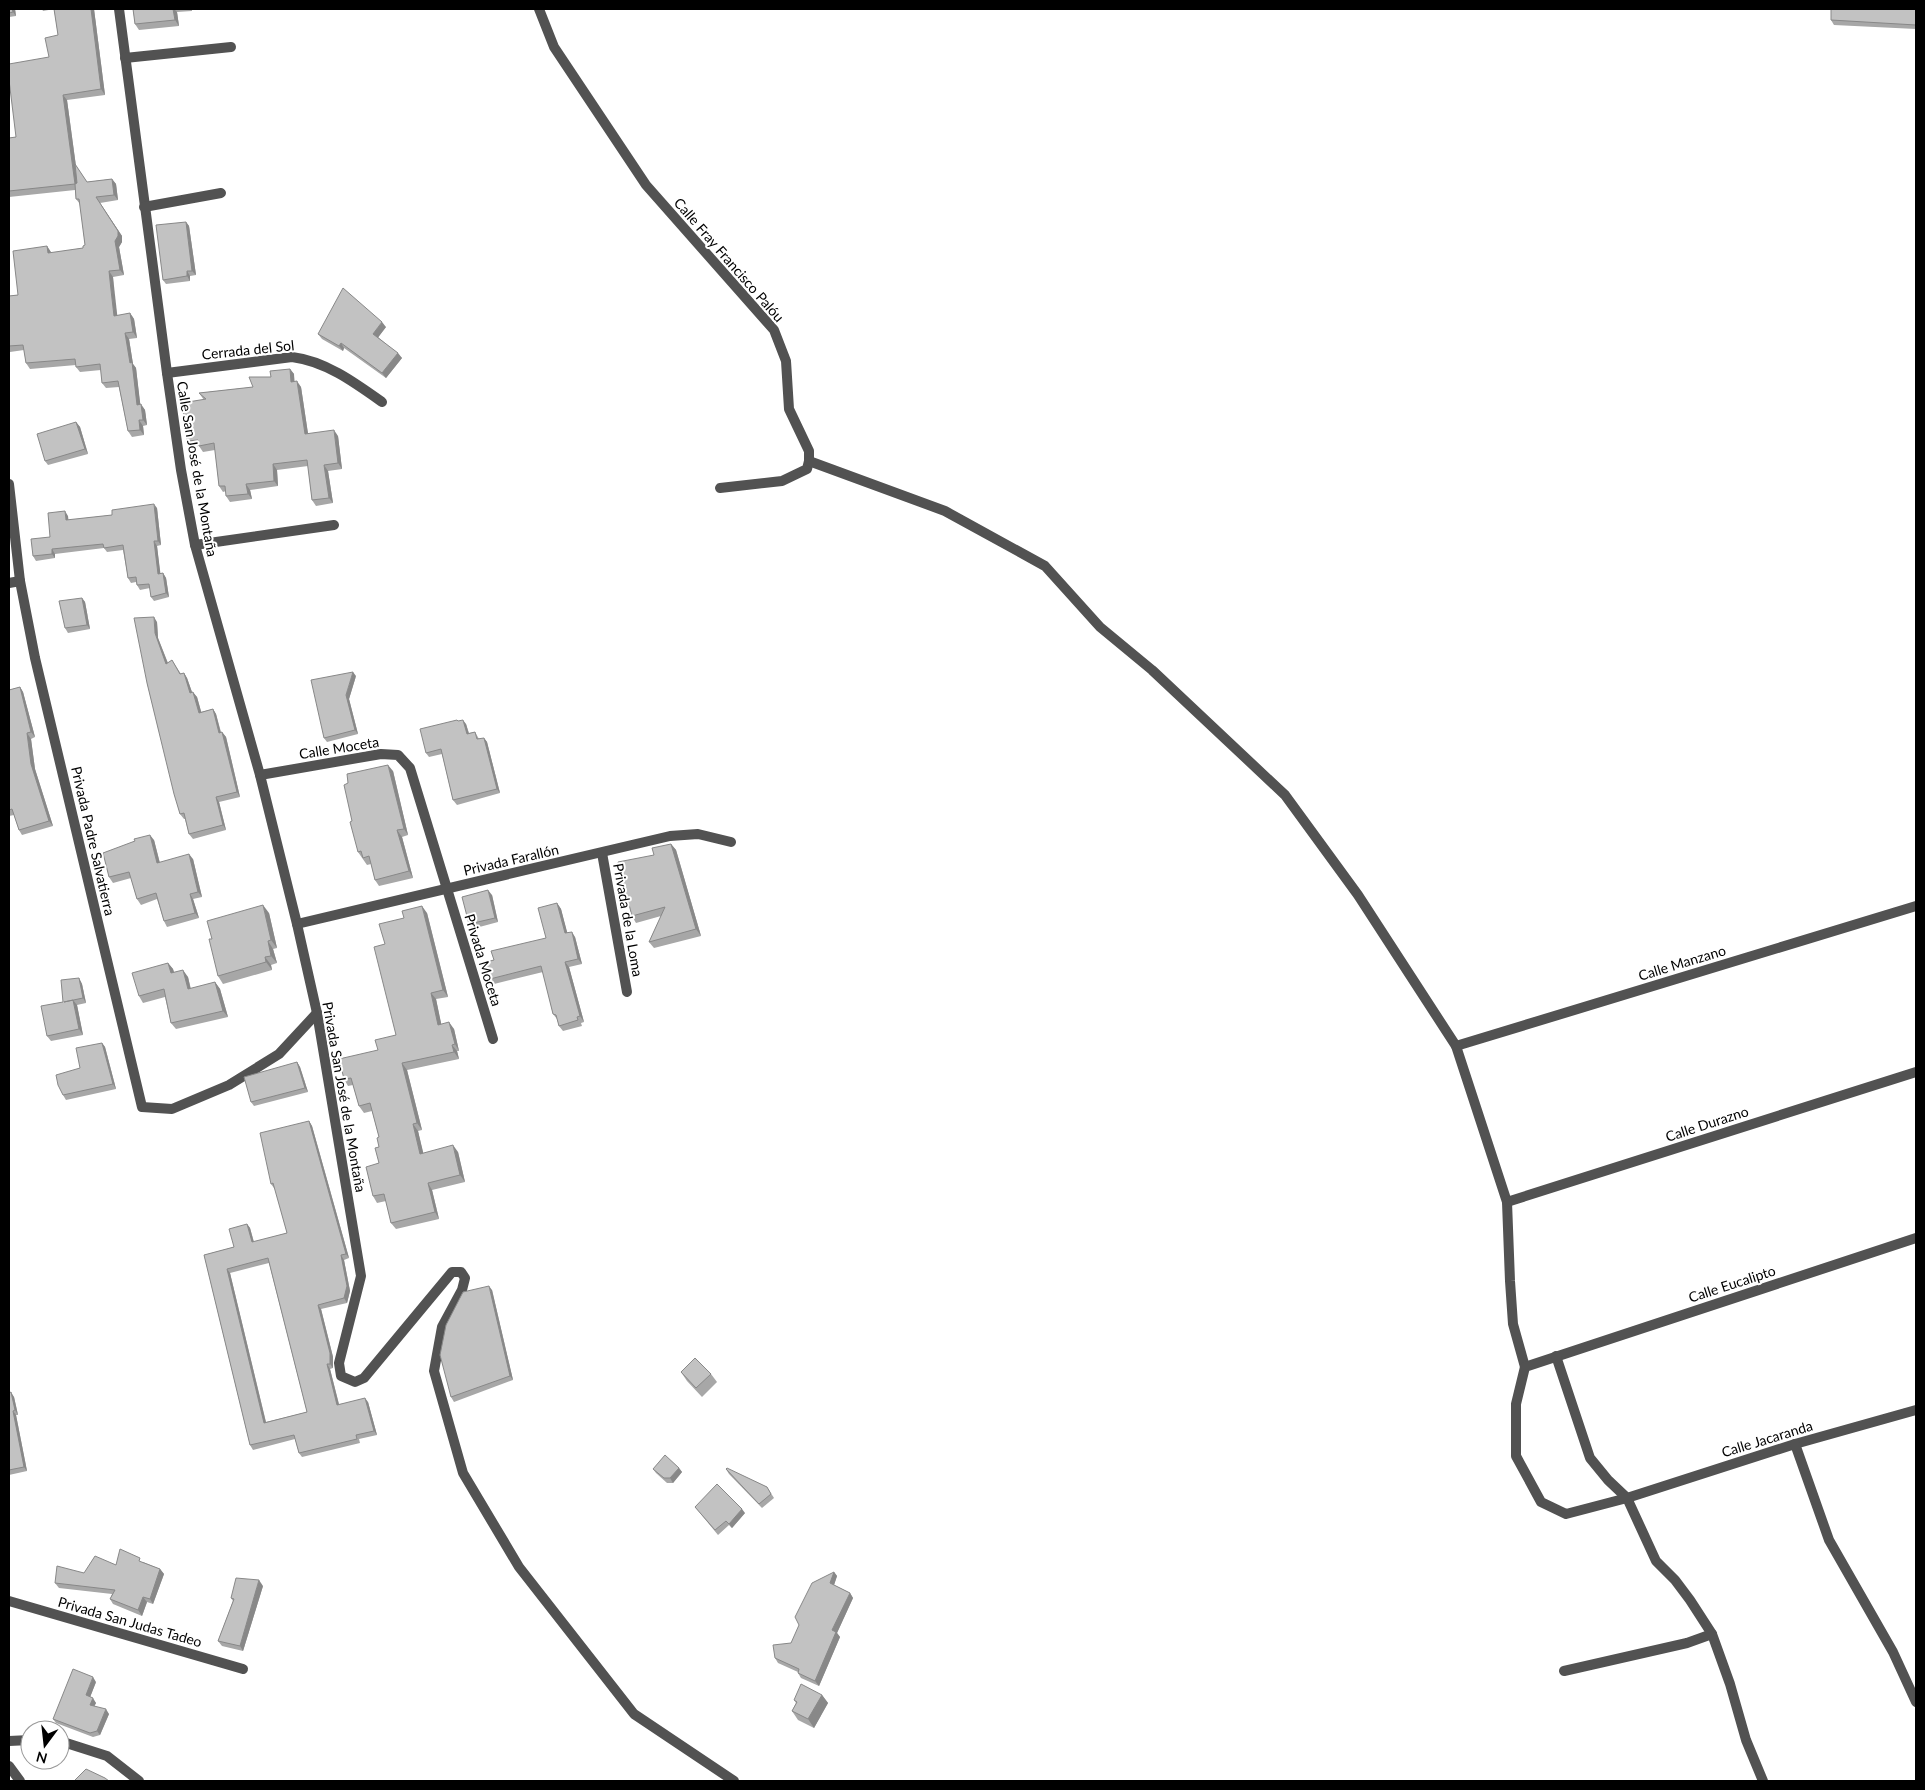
<svg xmlns="http://www.w3.org/2000/svg" width="1925" height="1790" viewBox="0 0 1925 1790" font-family="Lato,sans-serif">
	<style>
		.lines { fill: none; stroke-linecap: round; stroke-linejoin: round }
		.minor { stroke: #525252; stroke-width: 10 }
		.tertiary { stroke: #525252; stroke-width: 10 }
		.wall { fill: #a7a7a7; fill-rule: evenodd }
		.shaded-wall { fill: #888 }
		.building { fill: #c2c2c2; stroke: #888; fill-rule: evenodd }
		.labels { text-anchor: middle; stroke-width: 4; stroke-linejoin: round; paint-order: stroke }
		.street-label { font-size: 14px; fill: #000; stroke: #fff }
	</style>
	<rect width="100%" height="100%" fill="#fff"/>
	<g class="lines">
		<g class="minor">
			<path d="M 119,9 L 167,373 L 181,470 L 195,545 L 260,775 L 297,924 L 317,1013 L 361,1276 L 339,1363 L 341,1376 L 355,1382 L 364,1378 L 452,1272 L 461,1272 L 465,1278 L 462,1290 L 442,1327 L 434,1371 L 463,1473 L 519,1567 L 634,1714 L 734,1781"/>
			<path d="M 539,9 L 554,47 L 646,185 L 774,330 L 786,361 L 789,409 L 809,451 L 809,461 L 807,469 L 782,481 L 720,488"/>
			<path d="M 125,58 L 231,47"/>
			<path d="M 144,207 L 221,193"/>
			<path d="M 167,373 L 292,357 C 325,361 354,382 382,402"/>
			<path d="M 809,461 L 945,511 L 1045,566 L 1100,627 L 1152,670 L 1285,795 L 1358,895 L 1456,1046 L 1507,1202 L 1510,1281 L 1513,1324 L 1525,1367"/>
			<path d="M 195,545 L 334,525"/>
			<path d="M 9,583 L 20,581 L 35,658 L 142,1107 L 172,1109 L 229,1085 L 279,1054 L 317,1013"/>
			<path d="M 260,775 L 381,754 L 398,755 L 410,768 L 493,1039"/>
			<path d="M 602,853 L 627,992"/>
			<path d="M 297,924 L 670,836 L 698,834 L 731,842"/>
			<path d="M 1456,1046 L 1916,906"/>
			<path d="M 1507,1202 L 1916,1072"/>
			<path d="M 1916,1238 L 1525,1367 L 1516,1404 L 1516,1456 L 1541,1502 L 1566,1514 L 1627,1498 L 1795,1444 L 1916,1410"/>
			<path d="M 1556,1356 L 1590,1458 L 1608,1480 L 1627,1498 L 1656,1561 L 1675,1580 L 1690,1600 L 1712,1634"/>
			<path d="M 1795,1444 L 1829,1540 L 1893,1652 L 1916,1702"/>
			<path d="M 9,1601 L 243,1669"/>
			<path d="M 1564,1671 L 1687,1643 L 1712,1634 L 1730,1684 L 1746,1740 L 1763,1781"/>
			<path d="M 9,1741 L 30,1740"/>
			<path d="M 60,1741 L 107,1756 L 139,1781"/>
			<path d="M 9,1766 L 20,1781"/>
		</g>
		<path class="tertiary" d="M 9,484 L 20,581"/>
	</g>
	<g class="wall">
		<path d="M 9,9 L 15,9 L 16,16 L 9,17 Z"/>
		<path d="M 42,9 L 94,9 L 105,95 L 67,100 L 76,166 L 87,182 L 112,179 L 116,184 L 118,200 L 100,203 L 122,236 L 122,242 L 119,247 L 124,275 L 113,277 L 114,295 L 117,316 L 130,313 L 134,319 L 137,338 L 129,339 L 133,364 L 136,368 L 140,404 L 145,410 L 147,425 L 143,426 L 144,435 L 132,437 L 128,431 L 119,387 L 106,388 L 102,383 L 101,370 L 80,372 L 76,367 L 76,365 L 30,369 L 26,363 L 24,350 L 10,352 L 9,351 L 9,296 L 18,295 L 47,246 L 51,253 L 83,248 L 85,245 L 80,204 L 76,199 L 75,190 L 9,197 L 9,138 L 16,137 L 58,35 L 54,9 L 43,11 Z"/>
		<path d="M 133,9 L 192,9 L 192,11 L 177,12 L 179,26 L 139,30 L 135,24 Z"/>
		<path d="M 1916,9 L 1916,29 L 1834,25 L 1831,20 Z"/>
		<path d="M 186,222 L 189,226 L 196,275 L 190,276 L 190,281 L 166,284 L 163,280 Z"/>
		<path d="M 386,327 L 378,337 L 402,358 L 386,378 L 344,348 L 343,351 L 322,339 L 318,334 Z"/>
		<path d="M 290,369 L 294,374 L 294,382 L 301,387 L 308,434 L 338,436 L 342,469 L 328,471 L 333,503 L 316,506 L 312,500 L 308,466 L 277,470 L 278,486 L 250,490 L 252,499 L 230,502 L 226,496 L 226,491 L 223,492 L 219,486 L 215,450 L 203,452 L 199,446 L 191,447 L 187,441 L 204,400 L 199,393 L 253,387 L 271,377 Z"/>
		<path d="M 76,422 L 80,427 L 88,454 L 48,465 L 45,461 Z"/>
		<path d="M 157,508 L 161,545 L 157,546 L 160,573 L 163,573 L 166,578 L 169,597 L 154,601 L 151,597 L 150,588 L 140,590 L 137,585 L 136,582 L 131,583 L 128,578 L 123,550 L 107,552 L 104,548 L 55,554 L 55,558 L 36,561 L 33,556 L 68,516 L 68,520 L 112,515 Z"/>
		<path d="M 82,598 L 85,602 L 90,629 L 68,633 L 65,628 Z"/>
		<path d="M 157,622 L 158,638 L 168,663 L 172,660 L 181,674 L 184,673 L 187,678 L 192,692 L 197,697 L 201,712 L 213,709 L 216,714 L 221,732 L 222,732 L 226,737 L 240,797 L 219,802 L 226,830 L 193,839 L 189,834 L 185,819 L 184,819 L 180,814 L 147,683 Z"/>
		<path d="M 356,676 L 349,699 L 358,734 L 327,742 L 324,738 Z"/>
		<path d="M 20,687 L 23,692 L 35,737 L 31,739 L 35,769 L 53,826 L 22,835 L 19,830 L 14,815 L 9,816 L 9,690 Z"/>
		<path d="M 459,721 L 466,724 L 469,733 L 475,732 L 479,739 L 484,738 L 487,742 L 500,793 L 457,805 L 453,800 L 442,754 L 429,757 L 426,753 Z"/>
		<path d="M 393,771 L 408,835 L 402,837 L 413,878 L 379,886 L 375,880 L 371,864 L 367,865 L 358,852 L 352,821 Z"/>
		<path d="M 154,840 L 160,863 L 193,859 L 202,897 L 193,899 L 199,918 L 167,927 L 164,921 L 157,899 L 141,905 L 137,899 L 131,878 L 113,883 L 109,877 Z"/>
		<path d="M 671,844 L 676,850 L 701,936 L 654,948 L 649,942 L 661,916 L 636,923 L 632,916 L 654,855 Z"/>
		<path d="M 492,895 L 498,922 L 472,929 L 469,924 Z"/>
		<path d="M 557,903 L 561,909 L 567,933 L 575,937 L 582,964 L 569,967 L 584,1022 L 581,1023 L 582,1026 L 563,1031 L 559,1026 L 557,1019 L 553,1014 L 543,972 L 494,984 L 490,979 L 546,938 Z"/>
		<path d="M 269,913 L 277,948 L 273,949 L 277,963 L 271,965 L 272,970 L 223,984 L 218,976 L 212,939 Z"/>
		<path d="M 427,913 L 448,997 L 436,999 L 441,1024 L 454,1029 L 459,1051 L 457,1051 L 459,1059 L 407,1070 L 422,1130 L 418,1131 L 423,1153 L 458,1152 L 465,1182 L 432,1190 L 439,1219 L 396,1229 L 391,1223 L 386,1201 L 377,1203 L 373,1196 L 379,1163 L 379,1137 L 372,1111 L 364,1113 L 359,1106 L 353,1085 L 348,1086 L 344,1079 L 396,1035 L 385,944 Z"/>
		<path d="M 168,963 L 173,969 L 174,972 L 188,977 L 191,989 L 215,982 L 220,989 L 228,1017 L 176,1029 L 171,1023 L 165,997 L 143,1003 L 139,996 Z"/>
		<path d="M 79,978 L 82,984 L 86,1003 L 77,1005 L 83,1035 L 51,1041 L 47,1036 L 63,1002 Z"/>
		<path d="M 102,1043 L 105,1047 L 116,1089 L 66,1100 L 63,1095 L 80,1068 Z"/>
		<path d="M 297,1062 L 300,1067 L 308,1092 L 254,1106 L 251,1102 Z"/>
		<path d="M 309,1121 L 312,1126 L 349,1258 L 344,1260 L 350,1291 L 347,1303 L 321,1309 L 333,1357 L 333,1368 L 330,1369 L 339,1404 L 368,1402 L 377,1435 L 359,1439 L 360,1443 L 302,1457 L 299,1453 L 295,1439 L 253,1450 L 250,1445 L 204,1255 L 234,1247 L 247,1224 L 250,1228 L 254,1242 L 287,1233 L 275,1188 L 274,1188 L 271,1184 ZM 269,1263 L 307,1412 L 266,1422 L 230,1273 Z"/>
		<path d="M 492,1290 L 513,1380 L 454,1402 L 451,1397 Z"/>
		<path d="M 681,1372 L 711,1374 L 717,1382 L 702,1397 L 687,1381 Z"/>
		<path d="M 9,1393 L 14,1397 L 18,1415 L 16,1415 L 27,1471 L 9,1475 Z"/>
		<path d="M 679,1468 L 682,1472 L 673,1483 L 667,1483 L 656,1473 L 653,1469 Z"/>
		<path d="M 726,1469 L 767,1487 L 774,1498 L 762,1508 L 729,1474 Z"/>
		<path d="M 695,1507 L 745,1513 L 732,1528 L 729,1525 L 718,1535 Z"/>
		<path d="M 143,1562 L 160,1569 L 164,1574 L 153,1604 L 147,1602 L 142,1616 L 113,1604 L 110,1599 L 112,1594 L 59,1588 L 55,1583 L 84,1573 L 116,1565 Z"/>
		<path d="M 834,1572 L 837,1576 L 834,1585 L 850,1593 L 853,1598 L 837,1633 L 840,1637 L 819,1686 L 801,1678 L 798,1673 L 798,1672 L 778,1663 L 775,1658 L 791,1643 Z"/>
		<path d="M 263,1586 L 243,1651 L 222,1646 L 218,1641 L 233,1601 L 231,1598 Z"/>
		<path d="M 96,1682 L 90,1697 L 96,1703 L 94,1706 L 109,1714 L 100,1735 L 93,1737 L 56,1723 L 53,1719 Z"/>
		<path d="M 822,1695 L 828,1703 L 814,1728 L 798,1720 L 792,1711 L 796,1703 L 794,1700 Z"/>
	</g>
	<g class="shaded-wall">
		<path d="M 12,9 L 15,9 L 16,16 L 13,12 Z"/>
		<path d="M 91,9 L 94,9 L 105,95 L 101,89 Z"/>
		<path d="M 173,9 L 174,9 L 177,12 L 179,26 L 175,20 Z"/>
		<path d="M 63,95 L 67,100 L 79,189 L 75,184 Z"/>
		<path d="M 112,179 L 116,184 L 118,200 L 114,195 Z"/>
		<path d="M 100,203 L 122,236 L 122,242 L 119,247 L 124,275 L 120,270 Z"/>
		<path d="M 186,222 L 189,226 L 196,275 L 192,271 Z"/>
		<path d="M 47,246 L 51,252 L 52,259 L 48,253 Z"/>
		<path d="M 109,271 L 113,277 L 118,322 L 114,316 Z"/>
		<path d="M 187,271 L 190,276 L 190,281 L 187,276 Z"/>
		<path d="M 130,313 L 134,319 L 137,338 L 133,332 Z"/>
		<path d="M 382,322 L 386,327 L 377,339 L 373,334 Z"/>
		<path d="M 125,333 L 129,339 L 133,364 L 136,368 L 141,410 L 137,405 Z"/>
		<path d="M 341,343 L 344,348 L 343,351 L 339,346 Z"/>
		<path d="M 398,353 L 402,358 L 386,378 L 382,373 Z"/>
		<path d="M 290,369 L 294,374 L 295,388 L 291,382 Z"/>
		<path d="M 297,381 L 301,387 L 309,440 L 305,434 Z"/>
		<path d="M 141,404 L 145,410 L 147,425 L 143,420 Z"/>
		<path d="M 139,420 L 143,426 L 144,435 L 140,430 Z"/>
		<path d="M 76,422 L 80,427 L 88,454 L 85,449 Z"/>
		<path d="M 334,430 L 338,436 L 342,469 L 338,463 Z"/>
		<path d="M 273,464 L 277,470 L 278,486 L 274,481 Z"/>
		<path d="M 324,465 L 328,471 L 333,503 L 329,498 Z"/>
		<path d="M 246,484 L 250,490 L 252,499 L 248,494 Z"/>
		<path d="M 154,504 L 157,508 L 161,545 L 158,541 Z"/>
		<path d="M 65,511 L 68,516 L 69,525 L 66,520 Z"/>
		<path d="M 154,541 L 157,546 L 161,578 L 158,574 Z"/>
		<path d="M 52,549 L 55,554 L 55,558 L 52,554 Z"/>
		<path d="M 163,573 L 166,578 L 169,597 L 166,593 Z"/>
		<path d="M 82,598 L 85,602 L 90,629 L 87,625 Z"/>
		<path d="M 154,617 L 157,622 L 158,638 L 170,669 L 166,664 L 155,633 Z"/>
		<path d="M 353,672 L 356,676 L 349,699 L 358,734 L 355,730 L 346,695 Z"/>
		<path d="M 184,673 L 187,678 L 194,698 L 190,693 Z"/>
		<path d="M 20,687 L 23,692 L 35,737 L 31,732 Z"/>
		<path d="M 193,692 L 197,697 L 203,718 L 199,713 Z"/>
		<path d="M 213,709 L 216,714 L 222,738 L 219,733 Z"/>
		<path d="M 463,720 L 466,724 L 470,738 L 467,734 Z"/>
		<path d="M 222,732 L 226,737 L 240,797 L 237,792 Z"/>
		<path d="M 27,733 L 31,739 L 35,769 L 53,826 L 49,821 L 31,764 Z"/>
		<path d="M 484,738 L 487,742 L 500,793 L 497,789 Z"/>
		<path d="M 388,765 L 393,771 L 408,835 L 404,829 Z"/>
		<path d="M 216,797 L 219,802 L 226,830 L 223,825 Z"/>
		<path d="M 397,830 L 402,837 L 413,878 L 409,871 Z"/>
		<path d="M 150,835 L 154,840 L 161,868 L 157,863 Z"/>
		<path d="M 671,844 L 676,850 L 701,936 L 696,929 Z"/>
		<path d="M 189,854 L 193,859 L 202,897 L 198,892 Z"/>
		<path d="M 488,890 L 492,895 L 498,922 L 495,918 Z"/>
		<path d="M 190,894 L 193,899 L 199,918 L 195,913 Z"/>
		<path d="M 557,903 L 561,909 L 569,939 L 565,933 Z"/>
		<path d="M 263,905 L 269,913 L 277,948 L 271,940 Z"/>
		<path d="M 422,906 L 427,913 L 448,997 L 443,990 Z"/>
		<path d="M 572,932 L 575,937 L 582,964 L 578,959 Z"/>
		<path d="M 268,941 L 273,949 L 277,963 L 271,956 Z"/>
		<path d="M 265,957 L 271,965 L 272,970 L 266,962 Z"/>
		<path d="M 565,962 L 569,967 L 584,1022 L 580,1016 Z"/>
		<path d="M 168,963 L 173,969 L 176,980 L 171,973 Z"/>
		<path d="M 183,970 L 188,977 L 192,996 L 188,989 Z"/>
		<path d="M 79,978 L 82,984 L 86,1003 L 83,998 Z"/>
		<path d="M 215,982 L 220,989 L 228,1017 L 223,1011 Z"/>
		<path d="M 431,993 L 436,999 L 443,1032 L 438,1025 Z"/>
		<path d="M 73,1000 L 77,1005 L 83,1035 L 79,1029 Z"/>
		<path d="M 449,1022 L 454,1029 L 459,1051 L 455,1044 Z"/>
		<path d="M 102,1043 L 105,1047 L 116,1089 L 113,1084 Z"/>
		<path d="M 452,1045 L 457,1051 L 459,1059 L 454,1052 Z"/>
		<path d="M 297,1062 L 300,1067 L 308,1092 L 305,1088 Z"/>
		<path d="M 402,1063 L 407,1070 L 422,1130 L 417,1123 Z"/>
		<path d="M 309,1121 L 312,1126 L 349,1258 L 346,1254 Z"/>
		<path d="M 413,1124 L 418,1131 L 425,1160 L 420,1154 Z"/>
		<path d="M 453,1145 L 458,1152 L 465,1182 L 460,1175 Z"/>
		<path d="M 428,1183 L 432,1190 L 439,1219 L 435,1212 Z"/>
		<path d="M 247,1224 L 250,1228 L 255,1247 L 252,1242 Z"/>
		<path d="M 341,1255 L 344,1260 L 350,1291 L 347,1303 L 344,1298 Z"/>
		<path d="M 227,1269 L 230,1273 L 267,1427 L 264,1423 Z"/>
		<path d="M 489,1286 L 492,1290 L 513,1380 L 510,1376 Z"/>
		<path d="M 318,1305 L 321,1309 L 333,1357 L 333,1368 L 330,1364 Z"/>
		<path d="M 327,1364 L 330,1369 L 340,1409 L 337,1405 Z"/>
		<path d="M 11,1392 L 14,1397 L 18,1415 L 15,1410 Z"/>
		<path d="M 365,1398 L 368,1402 L 377,1435 L 374,1431 Z"/>
		<path d="M 13,1411 L 16,1415 L 27,1471 L 24,1467 Z"/>
		<path d="M 679,1468 L 682,1472 L 673,1483 L 670,1478 Z"/>
		<path d="M 742,1509 L 745,1513 L 732,1528 L 729,1524 Z"/>
		<path d="M 160,1569 L 164,1574 L 153,1604 L 150,1599 Z"/>
		<path d="M 834,1572 L 837,1576 L 833,1588 L 830,1583 Z"/>
		<path d="M 259,1580 L 263,1586 L 243,1651 L 240,1646 Z"/>
		<path d="M 850,1593 L 853,1598 L 837,1633 L 840,1637 L 819,1686 L 815,1681 L 832,1630 Z"/>
		<path d="M 143,1597 L 147,1602 L 142,1616 L 138,1610 Z"/>
		<path d="M 93,1677 L 96,1682 L 89,1700 L 86,1695 Z"/>
		<path d="M 822,1695 L 828,1703 L 814,1728 L 808,1719 Z"/>
		<path d="M 93,1698 L 96,1703 L 93,1709 L 90,1705 Z"/>
		<path d="M 106,1709 L 109,1714 L 100,1735 L 97,1731 Z"/>
	</g>
	<g class="building">
		<path d="M 9,9 L 12,9 L 13,12 L 9,13 Z"/>
		<path d="M 54,9 L 91,9 L 101,89 L 63,95 L 75,184 L 77,183 L 75,164 L 87,182 L 112,179 L 114,195 L 96,197 L 118,231 L 118,236 L 115,241 L 120,270 L 109,271 L 111,290 L 114,316 L 130,313 L 133,332 L 125,333 L 130,363 L 132,362 L 137,405 L 141,404 L 143,420 L 139,420 L 140,430 L 128,431 L 118,381 L 102,383 L 100,364 L 76,367 L 75,359 L 26,363 L 23,345 L 9,346 L 9,296 L 18,295 L 13,251 L 47,246 L 48,253 L 83,248 L 83,246 L 85,245 L 79,199 L 76,199 L 75,184 L 9,191 L 9,138 L 16,137 L 9,80 L 9,64 L 49,57 L 45,38 L 58,35 Z"/>
		<path d="M 133,9 L 173,9 L 175,20 L 135,24 Z"/>
		<path d="M 1831,9 L 1916,9 L 1916,25 L 1831,20 Z"/>
		<path d="M 186,222 L 192,271 L 187,271 L 187,276 L 163,280 L 156,225 Z"/>
		<path d="M 343,288 L 382,322 L 373,334 L 398,353 L 382,373 L 341,343 L 339,346 L 318,334 Z"/>
		<path d="M 290,369 L 291,382 L 297,381 L 305,434 L 334,430 L 338,463 L 324,465 L 329,498 L 312,500 L 307,460 L 273,464 L 274,481 L 246,484 L 248,494 L 226,496 L 225,486 L 219,486 L 214,443 L 199,446 L 198,440 L 187,441 L 182,403 L 206,399 L 199,393 L 253,387 L 249,377 L 271,377 L 270,371 Z"/>
		<path d="M 76,422 L 85,449 L 45,461 L 37,434 Z"/>
		<path d="M 154,504 L 158,541 L 154,541 L 158,574 L 163,573 L 166,593 L 151,597 L 149,584 L 137,585 L 136,577 L 128,578 L 123,545 L 104,548 L 103,544 L 52,549 L 52,554 L 33,556 L 31,539 L 50,537 L 48,513 L 65,511 L 66,520 L 112,515 L 112,510 Z"/>
		<path d="M 82,598 L 87,625 L 65,628 L 59,601 Z"/>
		<path d="M 154,617 L 155,633 L 166,664 L 172,660 L 180,674 L 184,673 L 190,693 L 193,692 L 199,713 L 213,709 L 219,733 L 222,732 L 237,792 L 216,797 L 223,825 L 189,834 L 184,813 L 180,814 L 174,794 L 147,683 L 134,618 Z"/>
		<path d="M 353,672 L 346,695 L 355,730 L 324,738 L 311,680 Z"/>
		<path d="M 20,687 L 31,732 L 27,733 L 31,764 L 49,821 L 19,830 L 12,809 L 9,810 L 9,690 Z"/>
		<path d="M 457,720 L 458,721 L 463,720 L 467,734 L 475,732 L 477,739 L 484,738 L 497,789 L 453,800 L 441,749 L 426,753 L 420,729 Z"/>
		<path d="M 388,765 L 404,829 L 397,830 L 409,871 L 375,880 L 369,856 L 363,858 L 361,851 L 358,852 L 350,822 L 352,821 L 344,785 L 348,783 L 347,774 Z"/>
		<path d="M 150,835 L 157,863 L 189,854 L 198,892 L 190,894 L 195,913 L 164,921 L 156,893 L 137,899 L 129,872 L 109,877 L 103,853 L 135,841 L 134,839 Z"/>
		<path d="M 671,844 L 696,929 L 649,942 L 665,907 L 632,916 L 618,862 L 654,855 L 652,848 Z"/>
		<path d="M 488,890 L 495,918 L 469,924 L 462,897 Z"/>
		<path d="M 557,903 L 565,933 L 572,932 L 578,959 L 565,962 L 580,1016 L 577,1017 L 578,1020 L 559,1026 L 556,1015 L 553,1014 L 541,966 L 490,979 L 486,962 L 494,960 L 491,951 L 546,938 L 538,908 Z"/>
		<path d="M 263,905 L 271,940 L 268,941 L 271,956 L 265,957 L 266,962 L 218,976 L 209,939 L 212,939 L 207,921 Z"/>
		<path d="M 422,906 L 443,990 L 431,993 L 438,1025 L 449,1022 L 455,1044 L 452,1045 L 454,1052 L 402,1063 L 417,1123 L 413,1124 L 420,1154 L 453,1145 L 460,1175 L 428,1183 L 435,1212 L 391,1223 L 384,1194 L 373,1196 L 366,1167 L 379,1163 L 375,1148 L 379,1147 L 377,1138 L 379,1137 L 370,1103 L 359,1106 L 351,1078 L 344,1079 L 339,1059 L 378,1050 L 375,1040 L 396,1035 L 374,947 L 385,944 L 379,924 L 404,918 L 402,911 Z"/>
		<path d="M 168,963 L 171,973 L 183,970 L 188,989 L 215,982 L 223,1011 L 171,1023 L 164,989 L 139,996 L 132,973 Z"/>
		<path d="M 79,978 L 83,998 L 64,1002 L 73,1000 L 79,1029 L 47,1036 L 41,1006 L 63,1002 L 61,980 Z"/>
		<path d="M 102,1043 L 113,1084 L 63,1095 L 58,1085 L 56,1075 L 80,1068 L 76,1048 Z"/>
		<path d="M 297,1062 L 305,1088 L 251,1102 L 244,1077 Z"/>
		<path d="M 309,1121 L 346,1254 L 341,1255 L 347,1286 L 344,1298 L 318,1305 L 330,1353 L 330,1364 L 327,1364 L 337,1405 L 365,1398 L 374,1431 L 356,1435 L 357,1439 L 299,1453 L 294,1435 L 250,1445 L 204,1255 L 234,1247 L 229,1229 L 247,1224 L 252,1242 L 287,1233 L 273,1183 L 271,1184 L 260,1133 ZM 268,1258 L 307,1412 L 264,1423 L 227,1269 Z"/>
		<path d="M 489,1286 L 510,1376 L 451,1397 L 440,1355 L 446,1325 L 463,1292 Z"/>
		<path d="M 695,1358 L 711,1374 L 696,1388 L 681,1372 Z"/>
		<path d="M 11,1392 L 15,1410 L 13,1411 L 24,1467 L 9,1470 L 9,1393 Z"/>
		<path d="M 665,1455 L 679,1468 L 670,1478 L 664,1478 L 653,1469 Z"/>
		<path d="M 727,1468 L 767,1487 L 771,1494 L 759,1504 L 726,1469 Z"/>
		<path d="M 717,1484 L 742,1509 L 729,1524 L 726,1521 L 715,1530 L 695,1507 Z"/>
		<path d="M 120,1549 L 140,1558 L 139,1561 L 160,1569 L 150,1599 L 143,1597 L 138,1610 L 110,1599 L 115,1590 L 55,1583 L 57,1566 L 84,1573 L 95,1556 L 116,1565 Z"/>
		<path d="M 834,1572 L 830,1583 L 850,1593 L 832,1630 L 836,1632 L 815,1681 L 798,1673 L 799,1669 L 775,1658 L 773,1645 L 791,1643 L 799,1625 L 795,1617 L 812,1583 Z"/>
		<path d="M 236,1578 L 259,1580 L 240,1646 L 218,1641 L 234,1599 L 231,1598 Z"/>
		<path d="M 73,1669 L 93,1677 L 86,1695 L 93,1698 L 90,1705 L 106,1709 L 97,1731 L 90,1733 L 53,1719 Z"/>
		<path d="M 801,1684 L 822,1695 L 808,1719 L 792,1711 L 797,1702 L 794,1700 Z"/>
		<path d="M 86,1769 L 105,1778 L 109,1781 L 74,1781 Z"/>
	</g>
	<g class="labels">
		<g class="street-label">
			<text transform="translate(729 260) rotate(49)" y="5">Calle Fray Francisco Palóu</text>
			<text transform="translate(248 350) rotate(-6)" y="5">Cerrada del Sol</text>
			<text transform="translate(197 469) rotate(80)" y="5">Calle San José de la Montaña</text>
			<text transform="translate(339 748) rotate(-9)" y="5">Calle Moceta</text>
			<text transform="translate(93 841) rotate(77)" y="5">Privada Padre Salvatierra</text>
			<text transform="translate(511 860) rotate(-13)" y="5">Privada Farallón</text>
			<text transform="translate(628 920) rotate(80)" y="5">Privada de la Loma</text>
			<text transform="translate(483 960) rotate(73)" y="5">Privada Moceta</text>
			<text transform="translate(1682 963) rotate(-17)" y="5">Calle Manzano</text>
			<text transform="translate(344 1097) rotate(80)" y="5">Privada San José de la Montaña</text>
			<text transform="translate(1707 1124) rotate(-18)" y="5">Calle Durazno</text>
			<text transform="translate(1732 1284) rotate(-18)" y="5">Calle Eucalipto</text>
			<text transform="translate(1767 1439) rotate(-17)" y="5">Calle Jacaranda</text>
			<text transform="translate(130 1622) rotate(16)" y="5">Privada San Judas Tadeo</text>
		</g>
	</g>
	<rect width="1925" height="1790" fill="none" stroke="#000000" stroke-width="20"/>
	<g transform="translate(45 1745) rotate(195)"><circle r="24" fill="#ffffff" stroke="#999999"/>
	<path d="M0-4L9 19L0 12L-9 19Z" fill="#000000"/>
	<text y="-8" font-size="14" font-weight="bold" text-anchor="middle" fill="#000000">N</text>
	</g>
</svg>
